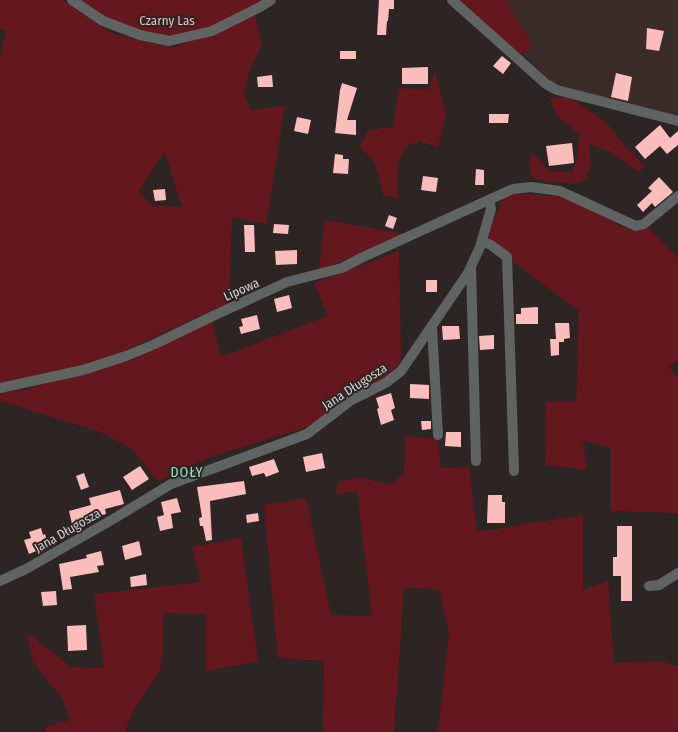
<svg xmlns="http://www.w3.org/2000/svg" width="678" height="732" viewBox="0 0 678 732" font-family="'Fira Sans Condensed',sans-serif">
	<style>
		.built { fill: #3a2c2b }
		.green { fill: #64181e; fill-rule: evenodd }
		.building { fill: #fbbdbb }
		.lines { fill: none; stroke-linecap: round; stroke-linejoin: round }
		.minor { stroke: #5f6361; stroke-width: 10 }
		.labels { text-anchor: middle; stroke-width: 4; stroke-linejoin: round; paint-order: stroke }
		.park-label { font-size: 13px; fill: #f4c0be; stroke: #2c2524 }
		.street-label { font-size: 13px; fill: #d5d0d0; stroke: #2c2524 }
		.neighbourhood-label { font-size: 14px; letter-spacing: 1px; fill: #8ae3c1; stroke: #2c2524 }
	</style>
	<rect width="100%" height="100%" fill="#2c2524"/>
	<path class="built" d="M 506,0 L 678,0 L 678,116 L 607,100 L 552,82 L 533,65 L 524,54 L 533,46 Z"/>
	<g class="green">
		<path d="M 0,0 L 63,0 L 111,33 L 158,45 L 176,47 L 254,14 L 262,46 L 250,69 L 244,91 L 250,110 L 285,106 L 266,224 L 232,217 L 229,303 L 126,350 L 121,360 L 212,321 L 221,357 L 328,316 L 314,283 L 399,251 L 401,360 L 391,373 L 308,427 L 212,456 L 158,481 L 132,449 L 101,432 L 0,401 L 0,393 L 29,389 L 48,382 L 0,388 L 0,57 L 6,32 L 0,29 ZM 164,152 L 165,153 L 182,207 L 152,206 L 139,191 Z"/>
		<path d="M 73,0 L 269,0 L 212,30 L 169,40 L 140,35 Z"/>
		<path d="M 456,0 L 506,0 L 533,47 L 524,54 L 516,53 Z"/>
		<path d="M 435,71 L 446,114 L 438,148 L 419,141 C 416,143 410,144 408,146 C 394,159 397,181 399,198 L 383,195 L 379,175 L 374,161 L 360,147 L 368,131 L 382,128 L 393,127 L 399,88 L 429,89 Z"/>
		<path d="M 550,98 L 571,98 L 606,122 L 627,148 L 645,167 L 637,171 L 611,152 L 589,144 L 591,166 L 586,179 L 573,184 L 545,181 L 532,177 L 529,162 L 532,154 L 539,159 L 549,171 L 572,173 L 578,156 L 579,134 L 557,116 Z"/>
		<path d="M 514,193 L 566,197 L 631,231 L 648,227 L 678,258 L 678,360 L 669,367 L 678,377 L 678,513 L 611,511 L 611,448 L 583,440 L 587,470 L 545,465 L 546,402 L 576,402 L 579,311 L 491,245 L 488,234 L 502,200 Z"/>
		<path d="M 325,220 L 405,234 L 319,271 Z"/>
		<path d="M 405,436 L 438,439 L 441,468 L 469,467 L 477,532 L 583,515 L 583,590 L 608,580 L 614,663 L 659,661 L 678,666 L 678,732 L 438,732 L 449,634 L 439,589 L 404,588 L 394,732 L 323,732 L 324,661 L 278,658 L 264,505 L 306,498 L 331,615 L 372,616 L 357,491 L 334,494 L 339,482 L 360,477 L 391,485 L 404,473 Z"/>
		<path d="M 241,538 L 258,661 L 206,671 L 206,614 L 164,613 C 163,624 164,662 160,669 C 150,690 130,708 126,732 L 46,732 L 46,727 L 70,720 L 62,698 L 33,663 L 27,632 L 71,667 L 104,668 L 94,594 L 201,582 L 192,547 Z"/>
	</g>
	<g class="building">
		<path d="M 379,0 L 394,0 L 394,9 L 389,9 L 388,21 L 387,21 L 386,35 L 377,35 Z"/>
		<path d="M 647,28 L 664,31 L 659,51 L 646,49 Z"/>
		<rect x="340" y="51" width="16" height="8"/>
		<path d="M 502,56 L 511,63 L 503,74 L 493,66 Z"/>
		<path d="M 428,67 L 428,84 L 402,84 L 402,68 Z"/>
		<path d="M 616,73 L 632,77 L 628,101 L 611,97 Z"/>
		<path d="M 272,75 L 273,87 L 258,87 L 257,77 Z"/>
		<path d="M 342,83 L 357,88 L 347,120 L 356,120 L 356,135 L 335,133 L 340,90 Z"/>
		<path d="M 489,114 L 509,114 L 508,123 L 489,123 Z"/>
		<path d="M 297,117 L 311,120 L 308,134 L 294,131 Z"/>
		<path d="M 660,125 L 670,138 L 678,131 L 678,145 L 667,154 L 660,146 L 645,159 L 635,147 Z"/>
		<path d="M 572,143 L 574,163 L 549,166 L 546,146 Z"/>
		<path d="M 335,154 L 343,155 L 343,159 L 349,159 L 348,174 L 333,173 Z"/>
		<path d="M 476,169 L 484,170 L 484,185 L 475,185 Z"/>
		<path d="M 423,176 L 438,178 L 436,192 L 421,190 Z"/>
		<path d="M 659,177 L 673,192 L 655,207 L 652,203 L 643,212 L 637,205 L 652,191 L 648,188 Z"/>
		<path d="M 165,189 L 166,200 L 155,201 L 153,190 Z"/>
		<path d="M 389,215 L 397,218 L 393,229 L 385,226 Z"/>
		<path d="M 274,224 L 289,225 L 288,234 L 273,233 Z"/>
		<path d="M 244,225 L 254,225 L 255,252 L 245,252 Z"/>
		<path d="M 297,250 L 297,264 L 276,265 L 275,251 Z"/>
		<rect x="426" y="280" width="11" height="12"/>
		<path d="M 289,295 L 292,308 L 277,312 L 274,299 Z"/>
		<path d="M 538,307 L 538,324 L 516,324 L 516,314 L 521,314 L 521,308 Z"/>
		<path d="M 257,315 L 260,329 L 241,334 L 239,327 L 243,326 L 241,319 Z"/>
		<path d="M 555,323 L 569,323 L 570,338 L 564,339 L 564,342 L 559,342 L 559,355 L 551,356 L 550,339 L 556,339 Z"/>
		<path d="M 442,326 L 459,326 L 460,339 L 443,340 Z"/>
		<path d="M 494,335 L 494,349 L 480,350 L 479,336 Z"/>
		<path d="M 410,384 L 429,385 L 429,399 L 410,398 Z"/>
		<path d="M 391,393 L 395,408 L 391,410 L 394,420 L 381,425 L 377,409 L 379,408 L 376,398 Z"/>
		<path d="M 421,421 L 431,421 L 431,429 L 422,430 Z"/>
		<path d="M 446,432 L 461,432 L 461,447 L 445,446 Z"/>
		<path d="M 322,453 L 325,468 L 306,472 L 303,457 Z"/>
		<path d="M 274,459 L 279,472 L 266,477 L 264,473 L 252,476 L 249,467 Z"/>
		<path d="M 140,466 L 149,479 L 132,490 L 123,477 Z"/>
		<path d="M 84,473 L 89,487 L 81,490 L 76,476 Z"/>
		<path d="M 244,481 L 246,494 L 210,501 L 212,540 L 206,541 L 203,526 L 200,526 L 199,518 L 202,517 L 197,487 Z"/>
		<path d="M 120,490 L 124,504 L 105,509 L 106,514 L 72,524 L 69,511 L 91,505 L 89,498 Z"/>
		<path d="M 488,495 L 502,495 L 502,502 L 505,502 L 505,523 L 487,523 Z"/>
		<path d="M 177,498 L 181,512 L 171,514 L 173,528 L 160,531 L 157,517 L 164,515 L 161,502 Z"/>
		<path d="M 258,513 L 259,521 L 247,523 L 246,515 Z"/>
		<path d="M 617,526 L 632,526 L 632,601 L 621,601 L 621,576 L 613,576 L 613,557 L 617,557 Z"/>
		<path d="M 41,528 L 43,535 L 45,534 L 49,546 L 29,554 L 24,540 L 31,538 L 29,532 Z"/>
		<path d="M 139,541 L 142,555 L 125,560 L 122,546 Z"/>
		<path d="M 101,551 L 104,565 L 97,566 L 99,572 L 70,577 L 72,589 L 63,590 L 59,564 L 87,558 L 86,555 Z"/>
		<path d="M 146,574 L 147,585 L 131,587 L 130,577 Z"/>
		<path d="M 56,591 L 57,605 L 43,606 L 41,592 Z"/>
		<path d="M 86,625 L 87,650 L 68,651 L 67,626 Z"/>
	</g>
	<g class="lines">
		<g class="minor">
			<path d="M 72,0 L 103,21 L 140,35 L 169,41 L 212,31 L 260,7 L 271,0"/>
			<path d="M 452,0 L 546,84 L 557,90 L 678,121"/>
			<path d="M 482,241 L 491,245 L 507,257 L 514,471"/>
			<path d="M 471,267 L 476,461"/>
			<path d="M 432,327 L 438,435"/>
			<path d="M 0,388 L 83,370 L 126,356 L 155,344 L 215,315 L 287,282 L 342,268 L 361,258 L 513,189 L 531,187 L 560,191 L 636,226 L 644,224 L 678,196"/>
			<path d="M 0,581 L 26,569 L 115,518 L 171,484 L 307,434 L 350,401 L 387,382 L 401,371 L 468,273 L 480,247 L 491,209 L 489,200"/>
			<path d="M 649,586 L 659,585 L 678,573"/>
		</g>
	</g>
	<g class="labels">
		<g class="park-label">
			<text x="167" y="25">Czarny Las</text>
		</g>
		<g class="street-label">
			<text transform="translate(241 289) rotate(-24)" y="5">Lipowa</text>
			<text transform="translate(354 386) rotate(-33)" y="5">Jana Długosza</text>
			<text transform="translate(67 530) rotate(-30)" y="5">Jana Długosza</text>
		</g>
		<g class="neighbourhood-label">
			<text x="187" y="477">DOŁY</text>
		</g>
	</g>
</svg>
